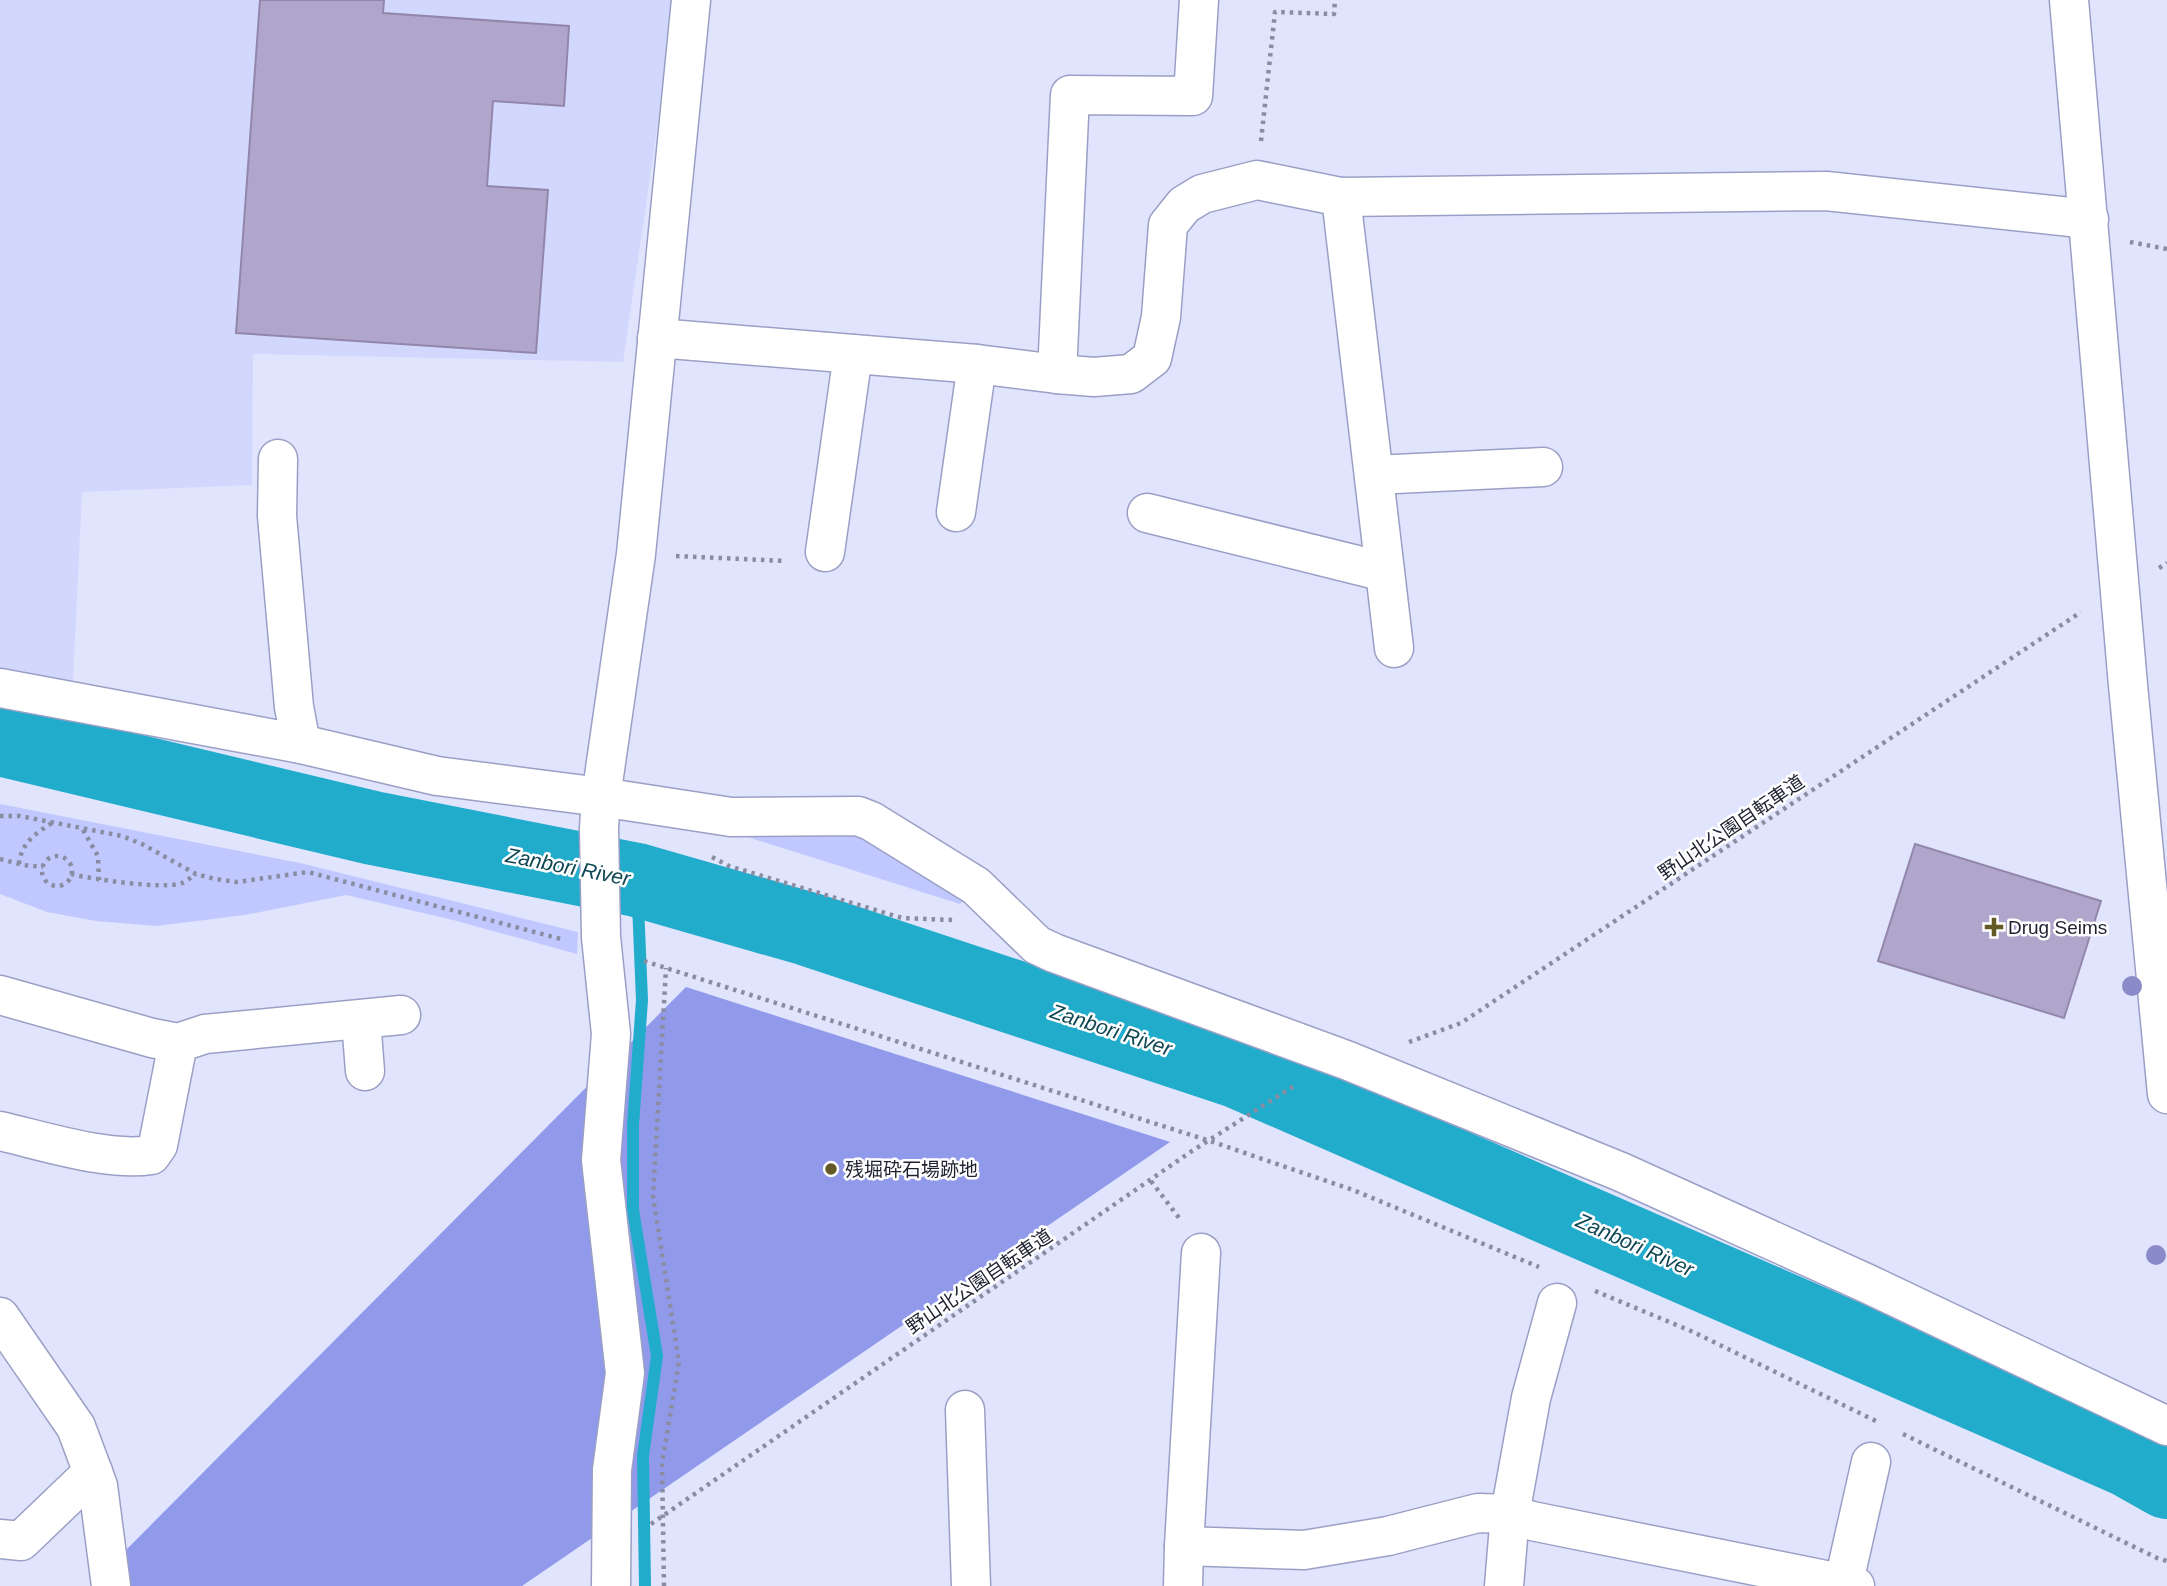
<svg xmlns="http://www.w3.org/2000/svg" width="2167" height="1586" viewBox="0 0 2167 1586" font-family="Helvetica,'Noto Sans JP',sans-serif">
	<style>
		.built { fill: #d2d8fd }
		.green { fill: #c1c8ff }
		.forest { fill: #919aea }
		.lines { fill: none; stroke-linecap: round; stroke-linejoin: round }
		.stream { stroke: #22accc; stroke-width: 12 }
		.river { stroke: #22accc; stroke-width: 74 }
		.building { fill: #b0a5cb; stroke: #9287ab; stroke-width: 2 }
		.minor-casing { stroke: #9aa0c5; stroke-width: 41 }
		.path { stroke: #8a8da1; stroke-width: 4.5; stroke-dasharray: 3.5 5; stroke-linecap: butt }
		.minor { stroke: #fff; stroke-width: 38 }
		.tree { fill: #8a8ac9 }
		.poi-dot { fill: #635926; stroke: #fff; stroke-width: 2.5 }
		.labels { text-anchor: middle; stroke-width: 5; stroke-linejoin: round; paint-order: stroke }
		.street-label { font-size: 19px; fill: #1f2130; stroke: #fff }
		.poi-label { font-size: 19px; fill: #1f2130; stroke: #fff; text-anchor: start }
		.water-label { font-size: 21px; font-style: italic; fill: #104754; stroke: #fff }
	</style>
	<rect width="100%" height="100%" fill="#e1e4fd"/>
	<path class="built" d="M 0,0 L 676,0 L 623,362 L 253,354 L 252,485 L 82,492 L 73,682 L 0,671 Z"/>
	<g class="green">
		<path d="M 0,804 L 300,863 L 578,932 L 577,954 L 453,920 L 346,895 L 245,915 L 157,926 L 96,921 L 47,912 L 0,894 Z"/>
		<path d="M 846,828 L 876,841 L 965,900 L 960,904 L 741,835 Z"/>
	</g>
	<path class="forest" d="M 686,987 L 1170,1142 L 522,1586 L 125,1586 L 122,1554 Z"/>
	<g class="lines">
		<path class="stream" d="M 637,880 L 642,1000 L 633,1125 L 633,1210 L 657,1356 L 643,1456 L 645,1586"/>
		<path class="river" d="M 0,739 L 373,828 L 637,880 L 808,929 L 1237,1071 L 2128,1460 L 2167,1482"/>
	</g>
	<g class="building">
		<path d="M 260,0 L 384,0 L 383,13 L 569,26 L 564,106 L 493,101 L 487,186 L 548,190 L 536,353 L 236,333 Z"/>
		<path d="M 1915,844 L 2101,901 L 2064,1018 L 1878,961 Z"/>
	</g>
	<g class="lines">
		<g class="minor-casing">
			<g id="minor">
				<path d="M 2069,0 L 2128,685 L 2167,1094"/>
				<path d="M 1341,197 L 1394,648"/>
				<path d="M 657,338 L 977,364 L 1057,374 L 1070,95 L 1193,96 L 1199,0"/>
				<path d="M 1057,374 L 1094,377 L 1131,374 L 1152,358 L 1161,317 L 1168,225 L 1184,205 L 1202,194 L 1257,180 L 1341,197 L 1826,191 L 2089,219"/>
				<path d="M 278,459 L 277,516 L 294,707 L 301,744"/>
				<path d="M 1374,475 L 1543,467"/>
				<path d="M 956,512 L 977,364"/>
				<path d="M 1147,513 L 1385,572"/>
				<path d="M 825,552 L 853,354"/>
				<path d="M 0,688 L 301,744 L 437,776 L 601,797 L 731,817 L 858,816 L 871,821 L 976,886 L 1037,945 L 1054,953 L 1346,1060 L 1621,1172 L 1868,1284 L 2167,1426"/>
				<path d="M 0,995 L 152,1038 L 178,1043 L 205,1034 L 401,1015"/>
				<path d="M 361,1020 L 365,1071"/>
				<path d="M 0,1131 C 44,1141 108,1162 151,1155 L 158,1145 L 178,1043"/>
				<path d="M 0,1317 L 76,1427 L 98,1486 L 111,1586"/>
				<path d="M 965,1410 L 971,1586"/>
				<path d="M 0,1539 L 21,1541 L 93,1472"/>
				<path d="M 1184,1546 L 1304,1550 L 1388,1536 L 1478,1513 L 1510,1514 L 1532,1521 L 1855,1586"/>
				<path d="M 611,1586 L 612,1470 L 625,1373 L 601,1160 L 611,1034 L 601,937 L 599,828 L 601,797 L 636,554 L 691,0"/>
				<path d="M 1183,1586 L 1184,1546 L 1201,1253"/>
				<path d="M 1504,1586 L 1510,1514 L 1531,1398 L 1557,1303"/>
				<path d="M 1843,1586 L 1871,1462"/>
			</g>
		</g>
		<g class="path">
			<path d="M 1261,141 L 1275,12 L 1334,14 L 1335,0"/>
			<path d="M 2130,242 L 2167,249"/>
			<path d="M 676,556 L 786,561"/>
			<path d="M 2159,568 L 2167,563"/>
			<path d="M 0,816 L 20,816 L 122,836 L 142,844 L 196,874 L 215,879 L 237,882 L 308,872 L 561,939"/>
			<path d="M 83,830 L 98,856 L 99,880"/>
			<circle cx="57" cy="871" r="15"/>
			<path d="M 712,857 L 729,866 L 902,918 L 953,920"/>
			<path d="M 0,859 L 23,865 L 43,867"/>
			<path d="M 19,864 C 21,843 36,833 52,823"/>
			<path d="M 71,874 C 92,879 163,890 182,883 C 186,882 191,877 196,874"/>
			<path d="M 644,961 L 1210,1141 L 1353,1190 L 1539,1267"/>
			<path d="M 1409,1042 L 1461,1023 L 2081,612"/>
			<path d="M 1151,1181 L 1180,1219"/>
			<path d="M 1595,1291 L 1691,1331 L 1876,1421"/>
			<path d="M 1903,1434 L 2157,1558 L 2167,1561"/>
			<path d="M 651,1524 L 1189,1153 L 1297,1084"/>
			<path d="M 664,1586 L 662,1463 L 679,1362 L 653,1196 L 666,968"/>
		</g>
		<use href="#minor" class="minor"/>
	</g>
	<g class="tree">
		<circle cx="2132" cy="986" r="10"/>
		<circle cx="2156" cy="1255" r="10"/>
	</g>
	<g class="poi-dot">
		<path d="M1990.5 916.5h7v7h7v7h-7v7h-7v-7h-7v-7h7z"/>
		<circle cx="831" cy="1169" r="7"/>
	</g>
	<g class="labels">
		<g class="street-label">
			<text transform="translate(1731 827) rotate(-34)" y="7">野山北公園自転車道</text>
			<text transform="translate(979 1281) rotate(-34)" y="7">野山北公園自転車道</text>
		</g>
		<g class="poi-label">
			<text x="2008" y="934">Drug Seims</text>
			<text x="845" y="1176">残堀砕石場跡地</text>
		</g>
		<g class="water-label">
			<text transform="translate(568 867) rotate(11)" y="7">Zanbori River</text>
			<text transform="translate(1111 1030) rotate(18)" y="7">Zanbori River</text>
			<text transform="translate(1635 1245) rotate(24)" y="7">Zanbori River</text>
		</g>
	</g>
</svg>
